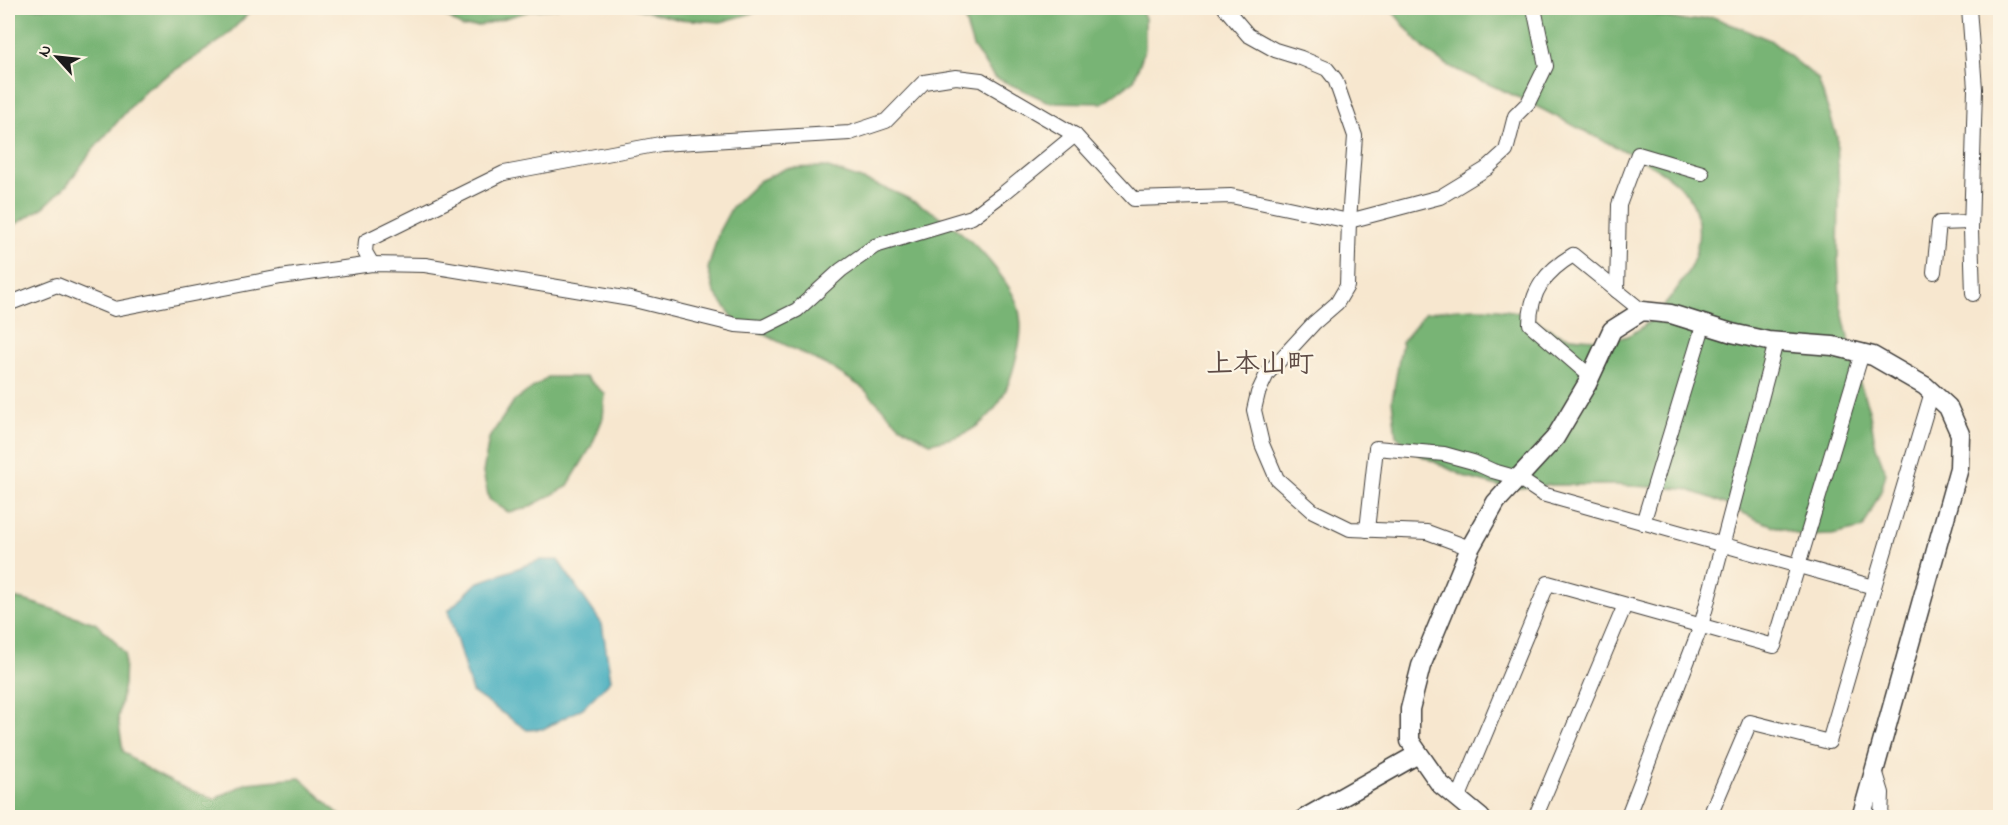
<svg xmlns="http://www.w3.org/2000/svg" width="2008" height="825" viewBox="0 0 2008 825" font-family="'Indie Flower','Klee One',sans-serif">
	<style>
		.forest { fill: #78b474; stroke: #4a6848; stroke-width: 1.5 }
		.water { fill: #40acbe; stroke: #2e646d; stroke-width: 1.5 }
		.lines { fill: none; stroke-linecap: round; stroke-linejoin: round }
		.street-casing { stroke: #3d3a37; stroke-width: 16 }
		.secondary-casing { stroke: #3d3a37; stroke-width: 21 }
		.street { stroke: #fff; stroke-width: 14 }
		.secondary { stroke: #fff; stroke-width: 18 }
		.rail-casing { stroke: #1c1c1c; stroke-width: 7 }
		.rail { stroke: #fcf5e5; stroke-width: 4.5; stroke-dasharray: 14; stroke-linecap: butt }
		.labels { text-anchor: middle; stroke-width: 4.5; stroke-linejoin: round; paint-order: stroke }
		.quarter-label { font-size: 27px; font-weight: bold; fill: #5f4c46; stroke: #fcf5e5 }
	</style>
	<rect width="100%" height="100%" fill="#fcf5e5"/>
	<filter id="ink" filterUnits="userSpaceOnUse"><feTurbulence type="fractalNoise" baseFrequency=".0167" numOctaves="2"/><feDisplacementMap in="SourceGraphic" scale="12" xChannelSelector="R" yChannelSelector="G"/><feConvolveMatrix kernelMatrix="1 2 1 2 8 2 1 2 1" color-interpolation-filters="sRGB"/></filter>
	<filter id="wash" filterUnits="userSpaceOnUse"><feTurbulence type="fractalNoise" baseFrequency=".008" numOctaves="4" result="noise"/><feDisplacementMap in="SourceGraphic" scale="24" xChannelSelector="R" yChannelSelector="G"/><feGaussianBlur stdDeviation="1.35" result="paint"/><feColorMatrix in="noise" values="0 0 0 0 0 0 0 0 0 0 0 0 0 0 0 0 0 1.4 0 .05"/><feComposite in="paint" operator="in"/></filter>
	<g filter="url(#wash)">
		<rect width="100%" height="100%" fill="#f7e7cf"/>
		<g class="forest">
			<path d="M 8,8 L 254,8 L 223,39 L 146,89 L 91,152 L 67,185 L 44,207 L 8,229 Z"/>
			<path d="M 436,8 L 558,8 L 533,10 L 478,26 L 462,27 L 437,10 Z"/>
			<path d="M 634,8 L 759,8 L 756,12 L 721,22 L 677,19 Z"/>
			<path d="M 961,8 L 1140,8 L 1145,18 L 1145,49 L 1134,80 L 1103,103 L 1049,102 L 994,77 L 973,47 Z"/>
			<path d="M 1389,8 L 1642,8 L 1659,16 L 1687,21 L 1713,17 L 1770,40 L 1818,79 L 1837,137 L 1839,198 L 1838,256 L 1840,302 L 1855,369 L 1869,410 L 1876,447 L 1886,473 L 1881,491 L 1863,528 L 1832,535 L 1801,536 L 1758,520 L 1714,499 L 1685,489 L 1615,485 L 1552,485 L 1509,489 L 1468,478 L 1420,455 L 1396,436 L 1392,400 L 1402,342 L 1425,313 C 1456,308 1488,305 1520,313 C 1534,317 1546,329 1560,334 C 1571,339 1616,341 1627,336 C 1651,326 1673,296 1686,275 C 1700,253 1704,220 1689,197 C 1673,172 1628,153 1602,140 C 1572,125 1543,109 1513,95 C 1490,84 1459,73 1439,60 C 1418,47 1406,25 1389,8 Z"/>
			<path d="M 825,167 C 893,189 949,209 995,268 C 1005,281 1018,298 1020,316 C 1023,334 1018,352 1013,370 C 1006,395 993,418 969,431 C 958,438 943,440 930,443 L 899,425 L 863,388 L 832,368 L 735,320 L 714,292 L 708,269 L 719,231 L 732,207 L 759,181 L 787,168 Z"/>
			<path d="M 548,377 L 586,377 L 605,394 L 603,418 L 591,447 L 567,487 L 525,509 L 508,512 L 489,499 L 483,473 L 489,438 L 514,401 Z"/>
			<path d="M 8,597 L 27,601 L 95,623 L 112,638 L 125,654 L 124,684 L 118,718 L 123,751 C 149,774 182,788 215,799 L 247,783 L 300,778 L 342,817 L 8,817 Z"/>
		</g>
		<path class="water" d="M 540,560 L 558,560 L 602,624 L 611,680 L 583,708 L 543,729 L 527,730 L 472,692 L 448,611 L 477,583 Z"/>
	</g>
	<g filter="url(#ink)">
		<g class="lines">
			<g class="street-casing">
				<g id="street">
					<path d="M 1225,8 L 1248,35 L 1275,50 L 1301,58 L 1327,69 L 1335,79 L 1355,136 L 1349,221 L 1347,286 L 1337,303 L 1314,323 L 1267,374 L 1258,393 L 1254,410 L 1262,444 L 1277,479 L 1313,511 L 1350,529 L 1427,532 L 1470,548"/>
					<path d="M 1969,8 L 1975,89 L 1971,230 L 1973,294"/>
					<path d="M 372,264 L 365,252 L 366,241 L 504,173 L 660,144 L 850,133 L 886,121 L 924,82 L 956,77 L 981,80 L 1075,135 L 1134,199 L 1231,196 L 1349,221 L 1440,197 L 1486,169 L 1506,151 L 1515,116 L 1528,103 L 1546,66 L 1534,8"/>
					<path d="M 1934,272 L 1939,223 L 1971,222"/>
					<path d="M 1617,291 L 1619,205 L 1638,154 L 1702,173"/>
					<path d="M 8,304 L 57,285 L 115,309 L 281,277 L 372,264 L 425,265 L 630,299 L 736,325 L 763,327 L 797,310 L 841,270 L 875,246 L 972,217 L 1004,193 L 1075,135"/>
					<path d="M 1590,376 L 1530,324 C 1530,291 1546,271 1573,255 L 1642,311"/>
					<path d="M 1643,523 L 1704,323"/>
					<path d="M 1367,530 L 1376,448 L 1444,454 L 1473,462 L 1493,471 L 1518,478 L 1542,494 L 1874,587 L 1932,392"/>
					<path d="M 1875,770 L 1882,793 L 1881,818"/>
					<path d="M 1458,799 L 1548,583 L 1774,646 L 1862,353"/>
					<path d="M 1322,808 L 1336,818"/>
					<path d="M 1535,818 L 1625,605"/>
					<path d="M 1627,818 L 1701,626 L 1776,342"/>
					<path d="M 1709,818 L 1750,722 L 1829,742 L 1874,587"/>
				</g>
			</g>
			<g class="secondary-casing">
				<g id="secondary">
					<path d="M 1305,818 L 1418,754"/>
					<path d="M 1481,818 L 1440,784 L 1410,741 L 1410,709 L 1421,666 L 1470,548 L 1496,502 L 1555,438 L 1587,384 L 1612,330 L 1642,311 L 1671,314 L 1732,333 L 1768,341 L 1833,346 L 1873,356 L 1925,386 L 1948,407 L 1960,434 L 1959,468 L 1861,818"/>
				</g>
			</g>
			<use href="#street" class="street"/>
			<use href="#secondary" class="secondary"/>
			<g class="rail-casing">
				<path id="rail" d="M 1995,8 L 2000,36"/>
			</g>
			<use href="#rail" class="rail"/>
		</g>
	</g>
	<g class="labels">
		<g class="quarter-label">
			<text x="1260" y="372">上本山町</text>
		</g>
	</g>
	<rect width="2008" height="825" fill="none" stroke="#fcf5e5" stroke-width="30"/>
	<g transform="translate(57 57) rotate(297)" stroke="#fcf5e5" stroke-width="4.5" paint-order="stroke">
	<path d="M0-4.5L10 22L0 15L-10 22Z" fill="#1c1c1c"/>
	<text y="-9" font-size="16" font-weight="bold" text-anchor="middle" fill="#1c1c1c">N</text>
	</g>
</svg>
